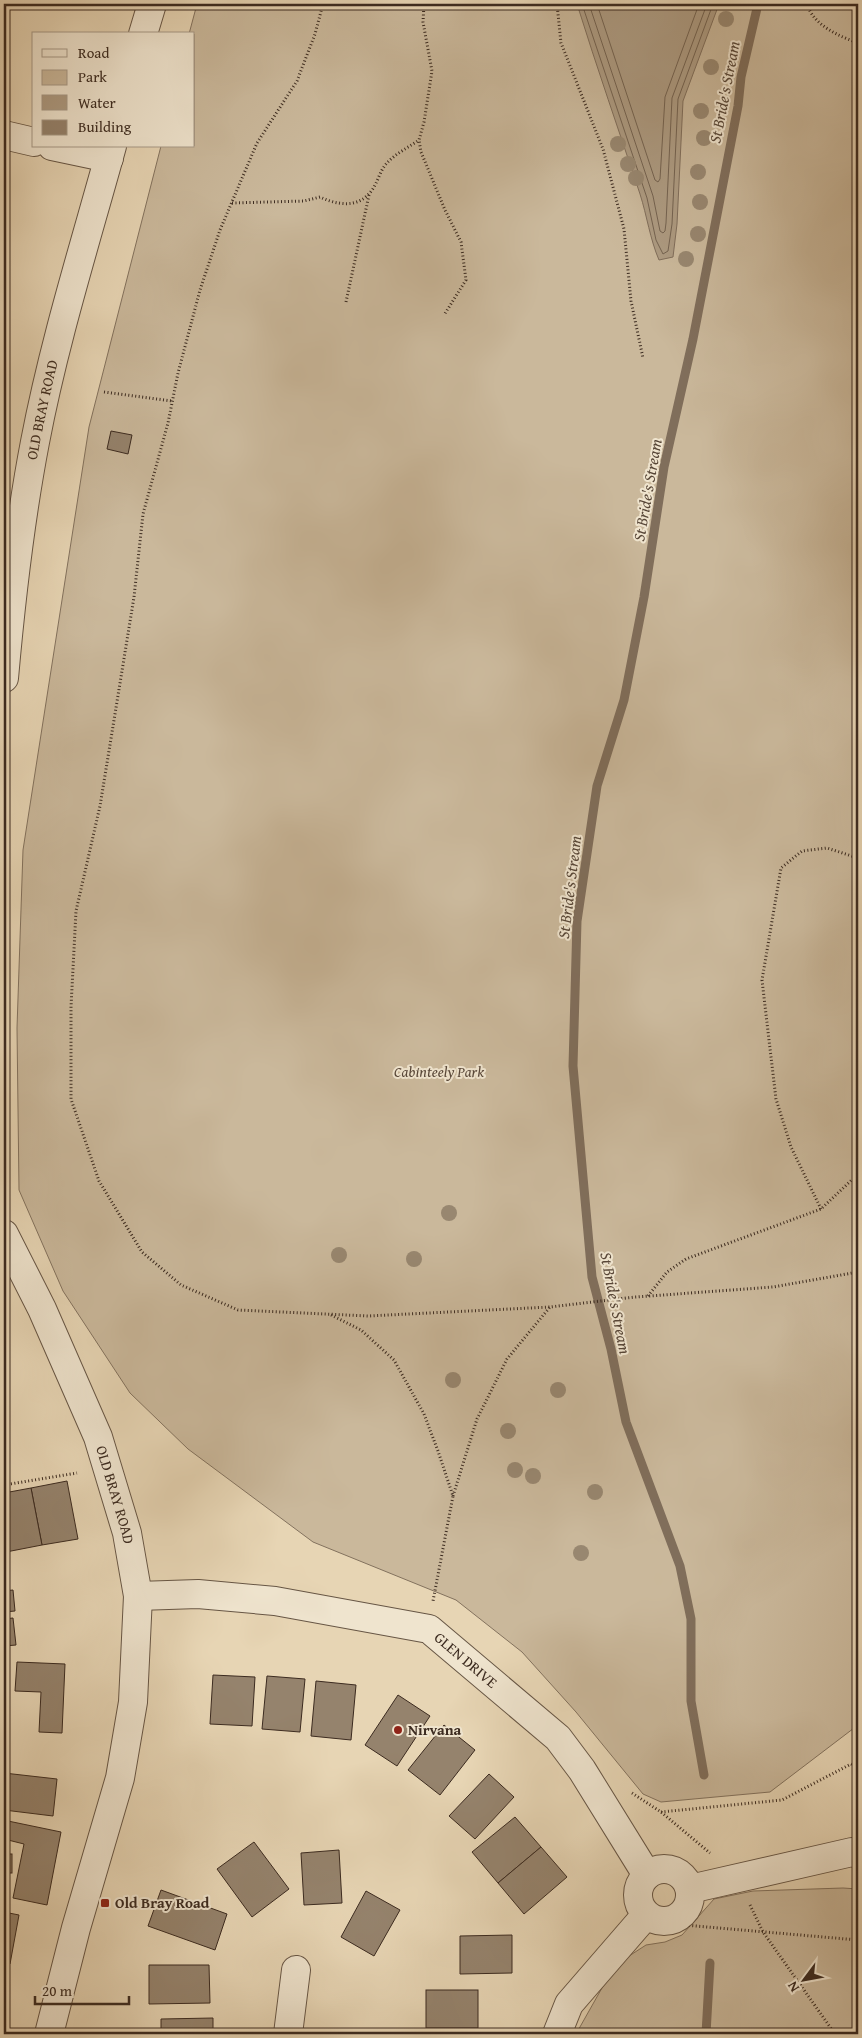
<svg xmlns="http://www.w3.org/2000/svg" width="862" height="2038" viewBox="0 0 862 2038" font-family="'Gentium Book Plus',serif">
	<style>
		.green { fill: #cab89b; stroke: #83725e }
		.water { fill: #ad9b82; stroke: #806e5b }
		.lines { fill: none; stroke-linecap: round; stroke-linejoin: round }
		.shore { stroke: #746351; stroke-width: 1 }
		.stream { stroke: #806e5b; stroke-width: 9 }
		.building { fill: #95836d; stroke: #3c2b20 }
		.minor-casing { stroke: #675645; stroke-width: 30 }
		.path { stroke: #3c2b20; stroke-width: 3; stroke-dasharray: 1 2.5; stroke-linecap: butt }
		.minor { stroke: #efe4ce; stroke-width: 28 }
		.tree { fill: #988770 }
		.poi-dot { fill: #8f2418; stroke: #efe4ce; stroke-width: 2 }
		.labels { text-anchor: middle; stroke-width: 4; stroke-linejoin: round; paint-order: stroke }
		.street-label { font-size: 15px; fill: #3c2b20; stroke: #efe4ce }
		.park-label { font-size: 15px; font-style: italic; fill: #584739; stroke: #efe4ce }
		.poi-label { font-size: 15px; font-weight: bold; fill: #3c2b20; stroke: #efe4ce; text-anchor: start }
		.water-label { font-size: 16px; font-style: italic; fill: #584738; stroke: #efe4ce }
	</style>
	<rect width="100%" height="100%" fill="#e7d5b4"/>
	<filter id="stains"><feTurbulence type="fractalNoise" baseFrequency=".004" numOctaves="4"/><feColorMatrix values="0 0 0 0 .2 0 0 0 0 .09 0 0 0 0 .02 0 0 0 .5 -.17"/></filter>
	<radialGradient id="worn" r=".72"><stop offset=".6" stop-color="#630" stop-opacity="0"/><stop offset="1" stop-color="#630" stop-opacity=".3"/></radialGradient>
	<g class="green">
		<path d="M 197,4 L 858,4 L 858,1725 L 770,1792 L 661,1802 L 643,1794 L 576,1712 L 522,1652 L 456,1600 L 313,1542 L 188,1449 L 130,1393 L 63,1291 L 19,1190 L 17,1028 L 23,850 L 89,427 L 161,146 L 194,146 L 194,34 L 189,34 Z"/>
		<path d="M 843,1888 L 858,1889 L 858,2028 L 856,2034 L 576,2034 L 611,1972 L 626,1958 L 646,1945 L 665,1942 L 682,1935 L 714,1899 L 753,1891 Z"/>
	</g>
	<path class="water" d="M 577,4 L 719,4 L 683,101 L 677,224 L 673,257 L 659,260 C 650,239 647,216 640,194 C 619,131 597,68 577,4 Z"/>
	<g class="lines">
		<g class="shore">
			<path d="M 582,4 L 647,198 L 656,240 L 663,254 L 668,251 L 672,224 L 678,99 L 713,4"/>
			<path d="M 589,4 L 653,196 L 660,231 L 663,233 L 665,231 L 666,223 L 672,98 L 707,4"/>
			<path d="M 597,4 L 655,180 L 658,182 L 660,179 L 665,97 L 699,4"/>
		</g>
		<g class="stream">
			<path d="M 704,1775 L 691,1701 L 691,1619 L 680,1566 L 626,1422 L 611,1349 L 592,1277 L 573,1066 L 577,921 L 597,786 L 624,700 L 644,597 L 664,467 L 693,339 L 738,106 L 741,77 L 758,4"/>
			<path d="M 706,2034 L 710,1963"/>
		</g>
	</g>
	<g class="building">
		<path d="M 111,431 L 132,435 L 128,454 L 107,449 Z"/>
		<path d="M 67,1481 L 78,1539 L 42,1545 L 31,1488 Z"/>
		<path d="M 31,1488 L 42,1545 L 6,1552 L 4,1538 L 4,1493 Z"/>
		<path d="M 13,1590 L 15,1611 L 4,1612 L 4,1591 Z"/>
		<path d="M 13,1618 L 16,1645 L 4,1646 L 4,1619 Z"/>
		<path d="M 17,1662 L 65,1664 L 62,1733 L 39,1732 L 41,1692 L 15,1691 Z"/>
		<path d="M 213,1675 L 255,1677 L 252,1726 L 210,1724 Z"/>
		<path d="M 267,1676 L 305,1679 L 300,1732 L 262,1729 Z"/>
		<path d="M 316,1681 L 356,1685 L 351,1740 L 311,1736 Z"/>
		<path d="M 398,1695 L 430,1716 L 397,1766 L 365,1745 Z"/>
		<path d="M 444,1725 L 475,1750 L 440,1795 L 408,1770 Z"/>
		<path d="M 4,1773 L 57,1779 L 53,1816 L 4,1810 Z"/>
		<path d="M 489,1774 L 514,1797 L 475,1839 L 449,1816 Z"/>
		<path d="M 515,1817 L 541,1847 L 498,1883 L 472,1852 Z"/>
		<path d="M 8,1821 L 61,1832 L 47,1905 L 13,1898 L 24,1844 L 4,1839 Z"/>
		<path d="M 254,1842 L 289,1889 L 252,1917 L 217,1869 Z"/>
		<path d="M 541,1847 L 567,1877 L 524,1914 L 498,1883 Z"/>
		<path d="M 339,1850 L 342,1903 L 304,1905 L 301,1853 Z"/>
		<rect x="4" y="1854" width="8" height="19"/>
		<path d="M 161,1890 L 227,1914 L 215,1950 L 148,1926 Z"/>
		<path d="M 366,1891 L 400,1910 L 374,1956 L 341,1937 Z"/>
		<path d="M 4,1912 L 19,1915 L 10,1964 L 4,1963 Z"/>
		<path d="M 512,1935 L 512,1973 L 460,1974 L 460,1936 Z"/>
		<path d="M 149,1965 L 209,1965 L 210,2003 L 149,2004 Z"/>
		<rect x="426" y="1990" width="52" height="38"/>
		<path d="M 213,2018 L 213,2034 L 161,2034 L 161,2019 Z"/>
	</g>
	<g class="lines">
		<g class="minor-casing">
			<g id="minor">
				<path d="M 143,34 L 152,4"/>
				<path d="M 4,135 L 34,142"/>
				<path d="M 52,146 L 109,158"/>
				<path id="s1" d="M 4,678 C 11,599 20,520 35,442 C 54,342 85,244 112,146"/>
				<path id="s2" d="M 4,1234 L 42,1309 L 98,1437 L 127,1533 L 138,1596 L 133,1702 L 120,1778 L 76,1928 L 49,2034"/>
				<path id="s3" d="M 138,1596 L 198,1594 L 275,1601 L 429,1629 L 558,1738 L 582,1770 L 647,1875"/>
				<circle cx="664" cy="1895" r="26"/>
				<path d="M 690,1889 L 852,1852 L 858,1854"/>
				<path d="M 288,2034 L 296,1970"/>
				<path d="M 557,2034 L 569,2004 L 646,1915"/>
			</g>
		</g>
		<g class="path">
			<path d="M 323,4 L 315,34 L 297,81 L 257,143 L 220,230 L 200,290 L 178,373 L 168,423 L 143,514 L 134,597 L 115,714 L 100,806 L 76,911 L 71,1007 L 71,1099 L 99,1181 L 142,1252 L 181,1285 L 238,1310 L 368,1316 L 550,1307"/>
			<path d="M 424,4 L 423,22 L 432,71 L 424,122 L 419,140 L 421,152 L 445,210 L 461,242 L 466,280 L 444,315"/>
			<path d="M 557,4 L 561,43 L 603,149 L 624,229 L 631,301 L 643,358"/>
			<path d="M 807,4 C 814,26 839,36 858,43"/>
			<path d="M 232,203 L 304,201 L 320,197 C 337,205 359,209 372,190 C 378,182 380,170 387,163 C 395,154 409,147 419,140"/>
			<path d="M 346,302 L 369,195"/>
			<path d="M 104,392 L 172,401"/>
			<path d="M 821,1209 L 791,1147 L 776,1099 L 769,1040 L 762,980 L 781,868 L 802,851 L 827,848 L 858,858"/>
			<path d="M 648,1296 L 667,1272 L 686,1259 L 821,1209 L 858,1174"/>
			<path d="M 331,1315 L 361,1330 L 394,1360 L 424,1414 L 438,1451 L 453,1496 L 433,1601"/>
			<path d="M 4,1485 L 77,1473"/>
			<path d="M 453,1496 L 477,1419 L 507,1359 L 550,1307 L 635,1297 L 773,1287 L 858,1272"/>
			<path d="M 632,1793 L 661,1812 L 710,1853"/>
			<path d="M 661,1812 L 782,1800 L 851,1764 L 858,1768"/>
			<path d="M 750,1905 L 763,1932 L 835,2034"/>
			<path d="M 678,1918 L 684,1925 L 858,1940"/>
		</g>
		<use href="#minor" class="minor"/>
	</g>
	<g class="tree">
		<circle cx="726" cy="19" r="8"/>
		<circle cx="711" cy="67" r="8"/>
		<circle cx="701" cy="111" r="8"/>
		<circle cx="704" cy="138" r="8"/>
		<circle cx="618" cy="144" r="8"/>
		<circle cx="628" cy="164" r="8"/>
		<circle cx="698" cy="172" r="8"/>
		<circle cx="636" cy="178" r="8"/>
		<circle cx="700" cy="202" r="8"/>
		<circle cx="698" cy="234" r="8"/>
		<circle cx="686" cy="259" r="8"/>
		<circle cx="449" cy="1213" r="8"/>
		<circle cx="339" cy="1255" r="8"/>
		<circle cx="414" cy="1259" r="8"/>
		<circle cx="453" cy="1380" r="8"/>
		<circle cx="558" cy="1390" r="8"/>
		<circle cx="508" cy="1431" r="8"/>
		<circle cx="515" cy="1470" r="8"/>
		<circle cx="533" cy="1476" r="8"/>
		<circle cx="595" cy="1492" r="8"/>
		<circle cx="581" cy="1553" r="8"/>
	</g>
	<g class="poi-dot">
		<circle cx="398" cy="1730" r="5"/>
		<rect x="100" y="1898" width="10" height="10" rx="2.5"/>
	</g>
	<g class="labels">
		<g class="street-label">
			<text dy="5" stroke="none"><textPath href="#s1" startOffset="271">OLD BRAY ROAD</textPath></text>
			<text dy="5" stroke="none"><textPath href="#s2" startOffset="284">OLD BRAY ROAD</textPath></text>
			<text dy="5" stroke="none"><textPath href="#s3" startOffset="342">GLEN DRIVE</textPath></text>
		</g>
		<g class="park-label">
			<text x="439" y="1077">Cabinteely Park</text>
		</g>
		<g class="poi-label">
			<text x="408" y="1735">Nirvana</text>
			<text x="115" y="1908">Old Bray Road</text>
		</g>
		<g class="water-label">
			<text transform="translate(724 92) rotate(-79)" y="6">St Bride's Stream</text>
			<text transform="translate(647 490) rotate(-80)" y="6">St Bride's Stream</text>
			<text transform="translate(569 887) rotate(-83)" y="6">St Bride's Stream</text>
			<text transform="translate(616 1303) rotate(79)" y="6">St Bride's Stream</text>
		</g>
	</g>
	<rect width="862" height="2038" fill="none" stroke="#e7d5b4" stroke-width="20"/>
	<rect x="5" y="5" width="852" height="2028" fill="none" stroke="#3c2b20" stroke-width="2.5"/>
	<rect x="10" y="10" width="842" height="2018" fill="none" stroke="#3c2b20"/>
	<rect x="32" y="32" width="162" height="115" fill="#efe4ce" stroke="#a79a88"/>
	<rect x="42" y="49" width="25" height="8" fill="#efe4ce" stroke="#a79a88"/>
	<text x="78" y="58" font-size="15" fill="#3c2b20">Road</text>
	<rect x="42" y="70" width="25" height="15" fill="#cab89b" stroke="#a79a88"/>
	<text x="78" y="82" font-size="15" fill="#3c2b20">Park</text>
	<rect x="42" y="95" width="25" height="15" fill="#ad9b82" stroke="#a79a88"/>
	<text x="78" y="108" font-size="15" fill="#3c2b20">Water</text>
	<rect x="42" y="120" width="25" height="15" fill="#95836d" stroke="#a79a88"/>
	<text x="78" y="132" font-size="15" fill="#3c2b20">Building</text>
	<g transform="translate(804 1980) rotate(238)" stroke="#efe4ce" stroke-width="4" paint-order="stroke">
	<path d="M0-4L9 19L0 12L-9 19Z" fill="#3c2b20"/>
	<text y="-8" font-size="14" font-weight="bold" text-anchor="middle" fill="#3c2b20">N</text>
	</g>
	<path d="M35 1996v8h94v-8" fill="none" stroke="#3c2b20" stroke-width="2.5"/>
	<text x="42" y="1996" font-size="15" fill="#3c2b20" stroke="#efe4ce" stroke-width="4" paint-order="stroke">20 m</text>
	<rect width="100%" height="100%" filter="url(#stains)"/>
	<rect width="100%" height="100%" fill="url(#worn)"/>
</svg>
